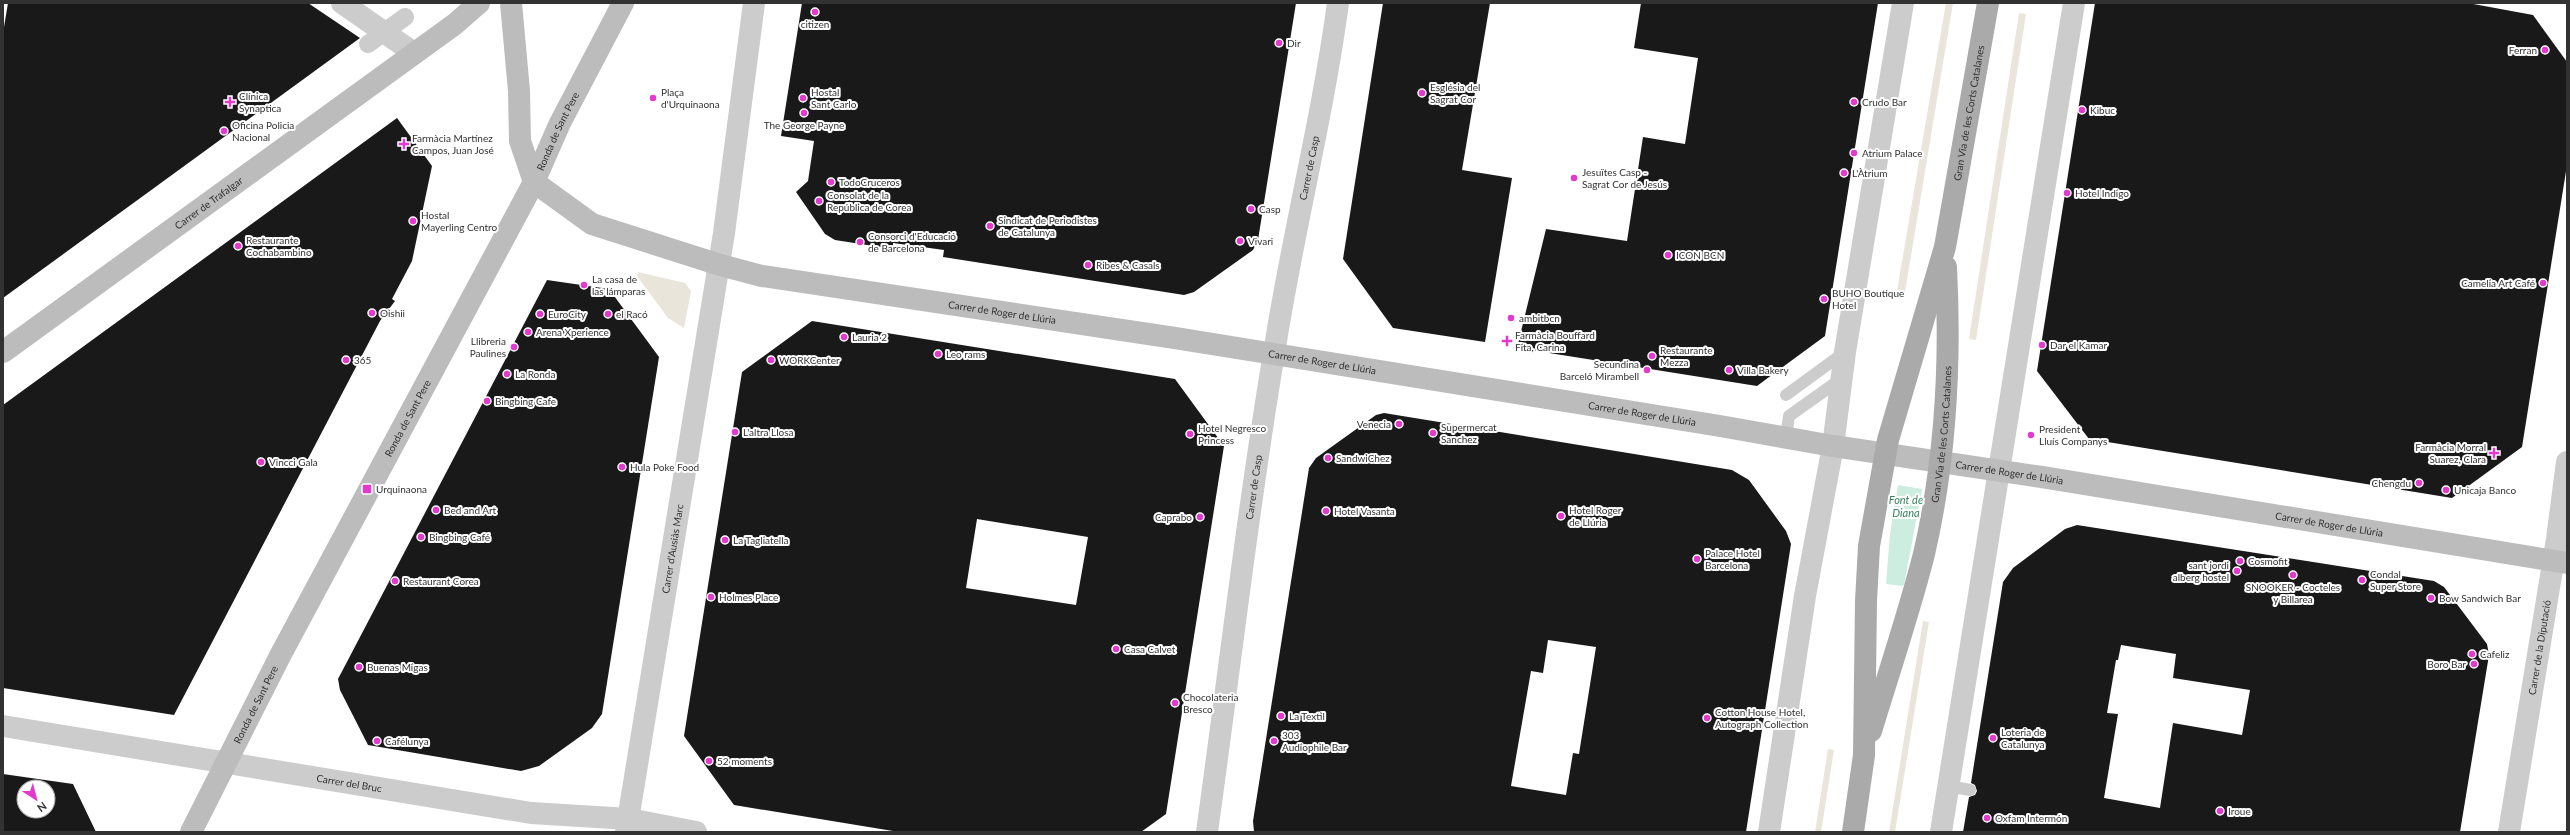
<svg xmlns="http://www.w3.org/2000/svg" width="2570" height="835" viewBox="0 0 2570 835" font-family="Lato,sans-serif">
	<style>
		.green { fill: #e9e5db }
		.water { fill: #ceede1 }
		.building { fill: #191919; fill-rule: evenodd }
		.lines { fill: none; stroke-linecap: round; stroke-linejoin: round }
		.service { stroke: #ccc; stroke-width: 12 }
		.pedestrian { stroke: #ccc; stroke-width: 18 }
		.minor { stroke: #ccc; stroke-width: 22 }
		.secondary { stroke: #bcbcbc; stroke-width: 22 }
		.primary { stroke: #aaa; stroke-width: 22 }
		.poi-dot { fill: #e439cd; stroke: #fff; stroke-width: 1.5 }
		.labels { text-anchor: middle; stroke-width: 4; stroke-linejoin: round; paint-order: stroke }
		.poi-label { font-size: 10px; fill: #323232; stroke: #fff; text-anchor: start }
		.street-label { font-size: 10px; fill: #323232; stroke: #fff }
		.water-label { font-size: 11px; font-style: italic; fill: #388164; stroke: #fff }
	</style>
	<rect width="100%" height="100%" fill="#fff"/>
	<g class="green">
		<path d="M 1946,3 L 1953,3 L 1905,292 L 1897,291 Z"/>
		<path d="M 2019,13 L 2026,14 L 1976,340 L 1969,339 Z"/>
		<path d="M 638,272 L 685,283 L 691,291 L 684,328 L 668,318 L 637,276 Z"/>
		<path d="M 1923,621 L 1929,622 L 1895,832 L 1889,832 Z"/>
		<path d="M 1828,749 L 1834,750 L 1821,832 L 1815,832 Z"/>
	</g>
	<path class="water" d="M 1898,485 L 1922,489 L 1904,585 L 1902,586 L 1886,584 L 1890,534 Z"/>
	<g class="building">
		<path d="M 8,3 L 308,3 L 360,38 L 3,298 L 3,33 Z"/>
		<path d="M 802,3 L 1296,3 L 1258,240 L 1253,250 L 1194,292 L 1184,295 L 943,257 L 944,250 L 893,243 L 893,249 L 835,240 L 825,234 L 796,192 L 808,181 L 814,141 L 781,136 Z"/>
		<path d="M 1383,3 L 1490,3 L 1462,170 L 1512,178 L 1485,342 L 1393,328 L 1343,259 Z"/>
		<path d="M 1641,3 L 1878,3 L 1825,336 L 1757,386 L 1517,348 L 1546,229 L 1627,241 L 1643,137 L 1685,144 L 1698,58 L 1634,48 Z"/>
		<path d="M 2095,3 L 2468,3 L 2533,15 L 2567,62 L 2567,165 L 2522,447 L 2452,498 L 2089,439 L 2037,371 Z"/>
		<path d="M 397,118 L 432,166 L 412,261 L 392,299 L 395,301 L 380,321 L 174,715 L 3,688 L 3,405 Z"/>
		<path d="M 547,280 L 609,289 L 659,357 L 602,714 L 592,728 L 539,766 L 521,771 L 368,745 L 340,690 L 338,679 Z"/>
		<path d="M 812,321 L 1175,379 L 1224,446 L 1166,814 L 1141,832 L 899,832 L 734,805 L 684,736 L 742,372 ZM 977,519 L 1088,537 L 1076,605 L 966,588 Z"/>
		<path d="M 1384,413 L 1732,470 L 1749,480 L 1786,531 L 1791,544 L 1746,832 L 1254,832 L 1253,821 L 1309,468 L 1316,458 L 1376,415 ZM 1548,640 L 1596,647 L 1579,754 L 1573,753 L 1566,795 L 1511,786 L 1531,671 L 1543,673 Z"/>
		<path d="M 2077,525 L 2434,581 L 2444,587 L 2487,644 L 2489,655 L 2460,832 L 1963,832 L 1969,797 L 1975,795 L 1977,791 L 1975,785 L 1971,783 L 2003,582 L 2013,568 L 2065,529 ZM 2121,645 L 2176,654 L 2173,678 L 2250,690 L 2242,735 L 2173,723 L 2160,808 L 2104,798 L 2118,714 L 2107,713 L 2116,660 L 2118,660 Z"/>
		<path d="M 3,774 L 73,784 L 96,832 L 3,832 ZM 24,787 L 48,787 L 48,811 L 24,811 Z"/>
	</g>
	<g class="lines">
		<g class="service">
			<path d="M 1786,395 L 1845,352"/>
			<path d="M 1786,438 L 1789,416 L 1841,379"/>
			<path d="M 1948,786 L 1970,790"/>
		</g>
		<path class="pedestrian" d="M 368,44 L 405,17"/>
		<g class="minor">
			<path d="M 342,3 L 414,53"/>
			<path id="s1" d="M 3,726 L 531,813 L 629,819 L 696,832"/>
			<path id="s2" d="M 626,832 L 724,233 L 754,3"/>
			<path id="s3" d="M 1207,832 C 1230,666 1249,500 1277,335 C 1295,224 1323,115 1338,3"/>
			<path d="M 1769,832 L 1805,596 L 1833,446 L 1845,352 L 1903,3"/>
			<path d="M 1941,832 L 2074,3"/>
			<path id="s4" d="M 2509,832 L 2557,539 L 2567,462"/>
		</g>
		<g class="secondary">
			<path id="s5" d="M 511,3 L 519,91 L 520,141 L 534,182 L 592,224 L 717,264 L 762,276 L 1175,338 L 1720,426 L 1833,446 L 2042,477 L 2567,563"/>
			<path id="s6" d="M 3,352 L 455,24 L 479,3"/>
			<path id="s7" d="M 191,832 L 281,654 L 534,182 L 560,123 L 623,3"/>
		</g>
		<g class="primary">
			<path id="s8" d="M 1871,731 C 1889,672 1909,613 1924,554 C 1946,459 1951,364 1946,267"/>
			<path id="s9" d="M 1853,832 L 1864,755 L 1866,601 L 1869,546 L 1888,440 L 1945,247 L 1988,3"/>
		</g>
	</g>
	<g class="poi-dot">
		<circle cx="815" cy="12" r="4"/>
		<circle cx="1279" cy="43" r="4"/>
		<circle cx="2545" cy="50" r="4"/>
		<circle cx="1422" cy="93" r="4"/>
		<circle cx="653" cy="98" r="4"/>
		<circle cx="803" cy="98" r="4"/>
		<path d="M228 96h4v4h4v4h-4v4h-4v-4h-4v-4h4z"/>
		<circle cx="1854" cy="102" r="4"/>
		<circle cx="2082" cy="110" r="4"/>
		<circle cx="804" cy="113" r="4"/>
		<circle cx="224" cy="131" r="4"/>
		<path d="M402 138h4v4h4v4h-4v4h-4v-4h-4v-4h4z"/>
		<circle cx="1854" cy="153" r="4"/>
		<circle cx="1844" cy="173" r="4"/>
		<circle cx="1574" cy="178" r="4"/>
		<circle cx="831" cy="182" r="4"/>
		<circle cx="2067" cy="193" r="4"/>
		<circle cx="819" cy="201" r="4"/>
		<circle cx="1251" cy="209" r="4"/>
		<circle cx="413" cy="221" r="4"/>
		<circle cx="990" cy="226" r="4"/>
		<circle cx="1240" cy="241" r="4"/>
		<circle cx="860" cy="242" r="4"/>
		<circle cx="238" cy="246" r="4"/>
		<circle cx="1668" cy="255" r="4"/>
		<circle cx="1088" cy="265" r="4"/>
		<circle cx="2543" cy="283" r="4"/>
		<circle cx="584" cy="285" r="4"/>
		<circle cx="1824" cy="299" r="4"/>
		<circle cx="372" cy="313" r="4"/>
		<circle cx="540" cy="314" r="4"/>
		<circle cx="608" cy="314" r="4"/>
		<circle cx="1511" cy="318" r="4"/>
		<circle cx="528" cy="332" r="4"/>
		<circle cx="844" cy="337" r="4"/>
		<path d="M1505 335h4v4h4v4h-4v4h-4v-4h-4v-4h4z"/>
		<circle cx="2042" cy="345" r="4"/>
		<circle cx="514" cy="347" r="4"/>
		<circle cx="938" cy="354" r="4"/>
		<circle cx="1652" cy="356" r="4"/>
		<circle cx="346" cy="360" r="4"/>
		<circle cx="771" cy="360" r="4"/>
		<circle cx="1647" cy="370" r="4"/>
		<circle cx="1729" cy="370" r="4"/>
		<circle cx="507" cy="374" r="4"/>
		<circle cx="487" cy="401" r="4"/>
		<circle cx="1399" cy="424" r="4"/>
		<circle cx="735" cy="432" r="4"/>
		<circle cx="1433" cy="433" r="4"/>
		<circle cx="1190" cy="434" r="4"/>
		<circle cx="2031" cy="435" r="4"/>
		<path d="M2492 447h4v4h4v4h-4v4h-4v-4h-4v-4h4z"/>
		<circle cx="1328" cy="458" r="4"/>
		<circle cx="261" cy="462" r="4"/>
		<circle cx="622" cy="467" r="4"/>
		<circle cx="2419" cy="483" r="4"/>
		<rect x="362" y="484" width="10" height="10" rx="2"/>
		<circle cx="2446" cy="490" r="4"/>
		<circle cx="436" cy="510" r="4"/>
		<circle cx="1326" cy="511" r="4"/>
		<circle cx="1561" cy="516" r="4"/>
		<circle cx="1200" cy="517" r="4"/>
		<circle cx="421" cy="537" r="4"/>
		<circle cx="725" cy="540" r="4"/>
		<circle cx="1697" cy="559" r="4"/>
		<circle cx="2240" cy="561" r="4"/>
		<circle cx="2237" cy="571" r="4"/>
		<circle cx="2293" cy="575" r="4"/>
		<circle cx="2362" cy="580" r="4"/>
		<circle cx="395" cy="581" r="4"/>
		<circle cx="711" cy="597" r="4"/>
		<circle cx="2431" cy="598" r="4"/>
		<circle cx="1116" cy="649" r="4"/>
		<circle cx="2472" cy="654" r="4"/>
		<circle cx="2474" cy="664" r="4"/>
		<circle cx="359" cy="667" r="4"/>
		<circle cx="1175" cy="703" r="4"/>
		<circle cx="1281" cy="716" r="4"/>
		<circle cx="1707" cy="718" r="4"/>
		<circle cx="1993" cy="738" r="4"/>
		<circle cx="377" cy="741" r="4"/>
		<circle cx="1274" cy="741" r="4"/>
		<circle cx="709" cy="761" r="4"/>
		<circle cx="2220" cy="811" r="4"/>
		<circle cx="1987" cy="818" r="4"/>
	</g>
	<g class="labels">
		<g class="poi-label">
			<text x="815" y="28" text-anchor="middle">citizen</text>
			<text x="1287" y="47">Dir</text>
			<text x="2537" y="54" text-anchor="end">Ferran</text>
			<text x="1430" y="91">Església del<tspan x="1430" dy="12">Sagrat Cor</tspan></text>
			<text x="661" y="96">Plaça<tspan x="661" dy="12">d'Urquinaona</tspan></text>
			<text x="811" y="96">Hostal<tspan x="811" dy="12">Sant Carlo</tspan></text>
			<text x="239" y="100">Clínica<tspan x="239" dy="12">Synaptica</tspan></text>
			<text x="1862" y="106">Crudo Bar</text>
			<text x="2090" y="114">Kibuc</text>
			<text x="232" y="129">Oficina Policia<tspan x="232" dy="12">Nacional</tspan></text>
			<text x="804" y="129" text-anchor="middle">The George Payne</text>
			<text x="412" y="142">Farmàcia Martínez<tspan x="412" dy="12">Campos, Juan José</tspan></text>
			<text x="1862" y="157">Atrium Palace</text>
			<text x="1582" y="176">Jesuïtes Casp -<tspan x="1582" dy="12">Sagrat Cor de Jesús</tspan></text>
			<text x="1852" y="177">L'Àtrium</text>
			<text x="839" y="186">TodoCruceros</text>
			<text x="2075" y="197">Hotel Indigo</text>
			<text x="827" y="199">Consolat de la<tspan x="827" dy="12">República de Corea</tspan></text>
			<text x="1259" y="213">Casp</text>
			<text x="421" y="219">Hostal<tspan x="421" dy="12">Mayerling Centro</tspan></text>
			<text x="998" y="224">Sindicat de Periodistes<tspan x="998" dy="12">de Catalunya</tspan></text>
			<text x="868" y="240">Consorci d'Educació<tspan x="868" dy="12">de Barcelona</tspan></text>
			<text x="246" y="244">Restaurante<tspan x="246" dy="12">Cochabambino</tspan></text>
			<text x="1248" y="245">Vivari</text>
			<text x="1676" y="259">ICON BCN</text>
			<text x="1096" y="269">Ribes &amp; Casals</text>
			<text x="592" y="283">La casa de<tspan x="592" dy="12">las lámparas</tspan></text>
			<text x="2535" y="287" text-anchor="end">Camelia Art Café</text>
			<text x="1832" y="297">BUHO Boutique<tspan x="1832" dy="12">Hotel</tspan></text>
			<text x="380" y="317">Oishii</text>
			<text x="548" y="318">EuroCity</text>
			<text x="616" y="318">el Racó</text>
			<text x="1519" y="322">ambitbcn</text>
			<text x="536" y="336">Arena Xperience</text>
			<text x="1515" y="339">Farmàcia Bouffard<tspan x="1515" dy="12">Fita, Carina</tspan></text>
			<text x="852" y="341">Lauria 2</text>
			<text x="506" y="345" text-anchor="end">Llibreria<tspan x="506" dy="12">Paulines</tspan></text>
			<text x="2050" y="349">Dar el Kamar</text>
			<text x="1660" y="354">Restaurante<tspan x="1660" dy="12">Mezza</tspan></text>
			<text x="946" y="358">Leo rams</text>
			<text x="354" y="364">365</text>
			<text x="779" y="364">WORKCenter</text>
			<text x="1639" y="368" text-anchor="end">Secundina<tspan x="1639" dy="12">Barceló Mirambell</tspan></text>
			<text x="1737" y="374">Villa Bakery</text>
			<text x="515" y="378">La Ronda</text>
			<text x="495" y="405">Bingbing Cafe</text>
			<text x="1391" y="428" text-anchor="end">Venecia</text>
			<text x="1441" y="431">Supermercat<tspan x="1441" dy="12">Sanchez</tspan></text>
			<text x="1198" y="432">Hotel Negresco<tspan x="1198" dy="12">Princess</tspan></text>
			<text x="2039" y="433">President<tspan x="2039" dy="12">Lluís Companys</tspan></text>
			<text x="743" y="436">L'altra Llosa</text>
			<text x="2486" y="451" text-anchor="end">Farmàcia Morral<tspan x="2486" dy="12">Suarez, Clara</tspan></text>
			<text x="1336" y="462">SandwiChez</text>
			<text x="269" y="466">Vincci Gala</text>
			<text x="630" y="471">Hula Poke Food</text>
			<text x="2411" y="487" text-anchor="end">Chengdu</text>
			<text x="376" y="493">Urquinaona</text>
			<text x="2454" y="494">Unicaja Banco</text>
			<text x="444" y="514">Bed and Art</text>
			<text x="1569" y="514">Hotel Roger<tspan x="1569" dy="12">de Llúria</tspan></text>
			<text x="1334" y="515">Hotel Vasanta</text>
			<text x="1192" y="521" text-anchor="end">Caprabo</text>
			<text x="429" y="541">Bingbing Café</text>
			<text x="733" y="544">La Tagliatella</text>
			<text x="1705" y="557">Palace Hotel<tspan x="1705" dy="12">Barcelona</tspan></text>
			<text x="2248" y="565">Cosmofit</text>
			<text x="2229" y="569" text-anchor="end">sant jordi<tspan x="2229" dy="12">alberg hostel</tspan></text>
			<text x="2370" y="578">Condal<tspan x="2370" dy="12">Super Store</tspan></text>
			<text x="403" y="585">Restaurant Corea</text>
			<text x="2293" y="591" text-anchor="middle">SNOOKER - Cocteles<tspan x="2293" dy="12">y Billarea</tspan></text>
			<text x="719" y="601">Holmes Place</text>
			<text x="2439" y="602">Bow Sandwich Bar</text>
			<text x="1124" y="653">Casa Calvet</text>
			<text x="2480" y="658">Cafeliz</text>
			<text x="2466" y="668" text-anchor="end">Boro Bar</text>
			<text x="367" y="671">Buenas Migas</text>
			<text x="1183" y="701">Chocolateria<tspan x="1183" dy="12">Bresco</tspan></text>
			<text x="1715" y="716">Cotton House Hotel,<tspan x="1715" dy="12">Autograph Collection</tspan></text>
			<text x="1289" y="720">La Textil</text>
			<text x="2001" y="736">Loteria de<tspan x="2001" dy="12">Catalunya</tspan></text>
			<text x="1282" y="739">303<tspan x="1282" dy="12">Audiophile Bar</tspan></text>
			<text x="385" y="745">Cafélunya</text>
			<text x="717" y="765">52 moments</text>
			<text x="2228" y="815">Iroue</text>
			<text x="1995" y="822">Oxfam Intermón</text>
		</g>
		<g class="street-label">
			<text dy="4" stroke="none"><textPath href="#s9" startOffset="732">Gran Via de les Corts Catalanes</textPath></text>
			<text dy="4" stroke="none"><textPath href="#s7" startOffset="791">Ronda de Sant Pere</textPath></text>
			<text dy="4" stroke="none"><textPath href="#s3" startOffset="672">Carrer de Casp</textPath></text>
			<text dy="4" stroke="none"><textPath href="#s6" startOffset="254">Carrer de Trafalgar</textPath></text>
			<text dy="4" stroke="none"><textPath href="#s5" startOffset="674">Carrer de Roger de Llúria</textPath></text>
			<text dy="4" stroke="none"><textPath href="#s5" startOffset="998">Carrer de Roger de Llúria</textPath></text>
			<text dy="4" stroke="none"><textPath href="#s5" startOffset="1322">Carrer de Roger de Llúria</textPath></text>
			<text dy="4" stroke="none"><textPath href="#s7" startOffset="467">Ronda de Sant Pere</textPath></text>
			<text dy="4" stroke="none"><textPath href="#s8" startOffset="306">Gran Via de les Corts Catalanes</textPath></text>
			<text dy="4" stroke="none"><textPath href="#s5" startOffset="1694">Carrer de Roger de Llúria</textPath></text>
			<text dy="4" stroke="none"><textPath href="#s3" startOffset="348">Carrer de Casp</textPath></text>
			<text dy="4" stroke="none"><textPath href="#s5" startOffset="2018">Carrer de Roger de Llúria</textPath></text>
			<text dy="4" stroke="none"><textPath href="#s2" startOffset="287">Carrer d'Ausiàs Marc</textPath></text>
			<text dy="4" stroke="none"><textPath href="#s4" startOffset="187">Carrer de la Diputació</textPath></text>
			<text dy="4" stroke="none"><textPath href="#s7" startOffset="143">Ronda de Sant Pere</textPath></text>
			<text dy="4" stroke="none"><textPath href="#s1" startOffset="351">Carrer del Bruc</textPath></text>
		</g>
		<g class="water-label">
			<text x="1906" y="504">Font de<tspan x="1906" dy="13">Diana</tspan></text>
		</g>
	</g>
	<rect width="2570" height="835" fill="none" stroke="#323232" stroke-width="8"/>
	<g transform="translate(36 799) rotate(144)"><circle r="19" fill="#ffffff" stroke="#adadad"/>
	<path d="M0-3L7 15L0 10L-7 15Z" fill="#e439cd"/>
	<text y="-6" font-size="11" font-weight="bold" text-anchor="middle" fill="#323232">N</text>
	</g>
</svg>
